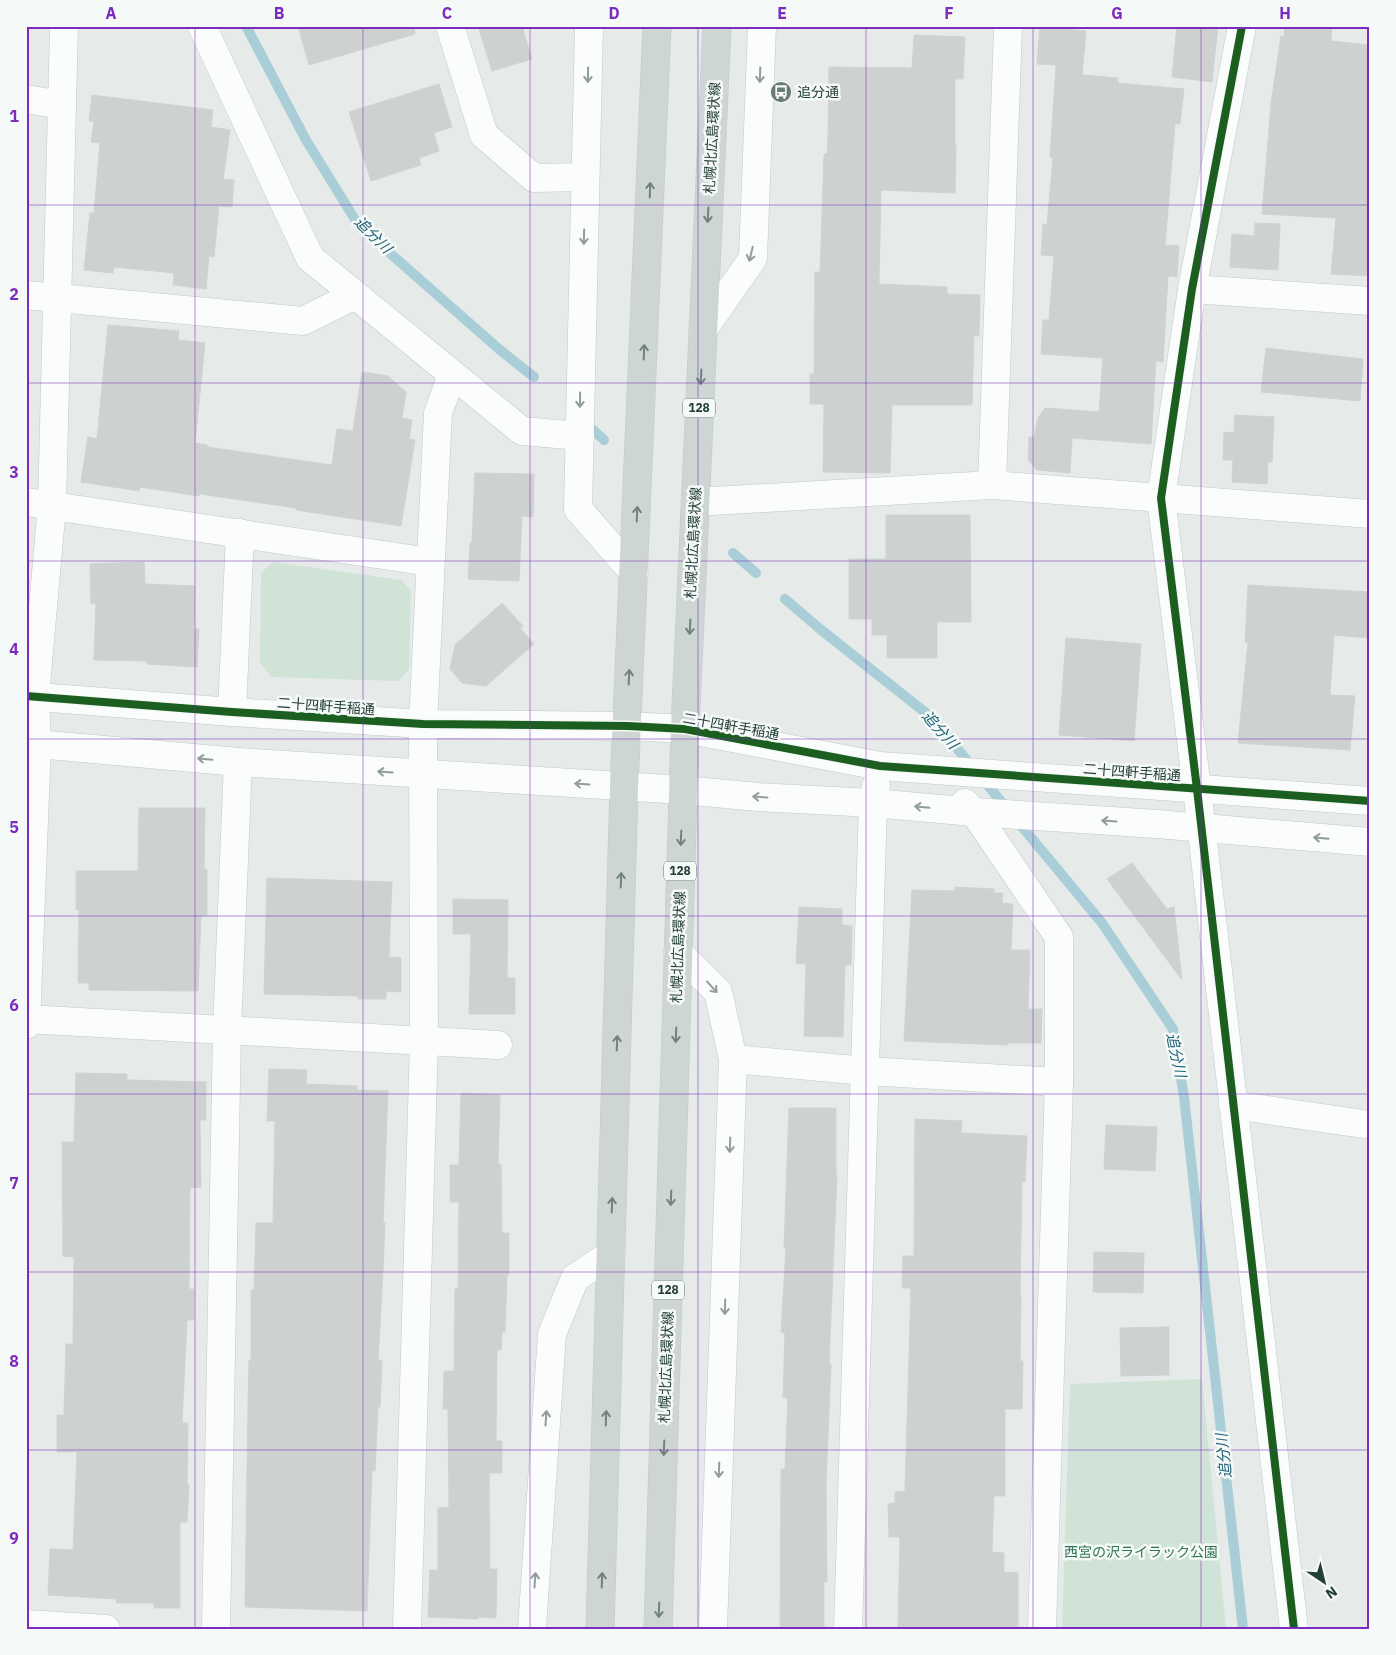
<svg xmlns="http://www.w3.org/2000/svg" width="1396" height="1655" viewBox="0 0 1396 1655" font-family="'IBM Plex Sans','Noto Sans JP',sans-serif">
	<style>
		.green { fill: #d0e3d7 }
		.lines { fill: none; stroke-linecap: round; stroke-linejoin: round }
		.stream { stroke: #a9ced8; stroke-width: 10 }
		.building { fill: #cdd2d0; stroke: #cfd4d2 }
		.minor-casing { stroke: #c3c8c6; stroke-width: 29 }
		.major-casing { stroke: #c2cac8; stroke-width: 29 }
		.minor { stroke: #fbfcfc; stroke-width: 28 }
		.major { stroke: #ced6d4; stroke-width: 28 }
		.cycleway-casing { stroke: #f5f9f7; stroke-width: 11 }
		.cycleway { stroke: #1b5e20; stroke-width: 8 }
		.oneway { stroke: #909d9a }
		.oneway2 { stroke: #70827f }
		.grid { fill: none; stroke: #7b2cbf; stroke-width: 1; stroke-opacity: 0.55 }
		.labels { text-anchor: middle; stroke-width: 5; stroke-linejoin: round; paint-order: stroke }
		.shield { fill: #f5f9f7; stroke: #637672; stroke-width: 1 }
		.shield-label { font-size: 12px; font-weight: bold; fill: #243e39 }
		.poi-label { font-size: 14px; fill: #243e39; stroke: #f5f9f7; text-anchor: start }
		.street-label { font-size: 14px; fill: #243e39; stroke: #f5f9f7 }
		.park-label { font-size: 14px; fill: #30744f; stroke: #f5f9f7 }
		.water-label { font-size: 15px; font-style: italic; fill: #206378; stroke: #f5f9f7 }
		.neatline { fill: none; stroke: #7b2cbf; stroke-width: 2 }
		.grid-label { font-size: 16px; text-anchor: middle; font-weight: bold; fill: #7b2cbf }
	</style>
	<rect width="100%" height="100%" fill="#e6ebe9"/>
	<g class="green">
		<path d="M 273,562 L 401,580 L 411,591 L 409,670 L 398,681 L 272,677 L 260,663 L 261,573 Z"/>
		<path d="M 1202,1379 L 1226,1629 L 1062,1629 L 1070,1384 Z"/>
	</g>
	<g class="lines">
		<g class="stream">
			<path d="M 246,26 L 306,140 L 359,226 L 500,350 L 534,377"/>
			<path d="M 592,429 L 604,440"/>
			<path d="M 733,553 L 756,573"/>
			<path d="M 785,599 L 820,629 L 931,717 L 1102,923 L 1173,1029 L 1184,1097 L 1243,1629"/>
		</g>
	</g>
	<g class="building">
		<path d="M 298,26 L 414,26 L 415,34 L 309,65 Z"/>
		<path d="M 478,26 L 522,26 L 532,59 L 492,71 Z"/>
		<path d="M 1177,26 L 1218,26 L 1212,82 L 1172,77 Z"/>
		<path d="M 1285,26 L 1332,26 L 1331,41 L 1370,45 L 1370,276 L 1331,274 L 1336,218 L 1262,214 L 1271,104 L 1281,36 L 1284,37 Z"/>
		<path d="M 1040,27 L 1086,31 L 1082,75 L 1118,78 L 1118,83 L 1184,89 L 1180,124 L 1175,124 L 1165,245 L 1179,246 L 1177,277 L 1168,276 L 1163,362 L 1156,361 L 1151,444 L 1072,438 L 1070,473 L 1037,470 L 1028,460 L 1029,437 L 1034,437 L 1038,418 L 1045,408 L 1099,412 L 1103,358 L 1041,354 L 1043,320 L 1049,320 L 1054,256 L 1041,255 L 1043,224 L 1047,225 L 1053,158 L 1050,157 L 1056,65 L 1037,64 Z"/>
		<path d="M 914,35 L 965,37 L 963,79 L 955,79 L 955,144 L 956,144 L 955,193 L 881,190 L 879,284 L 947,287 L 947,294 L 980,295 L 979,336 L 974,336 L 972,405 L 892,405 L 890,473 L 823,472 L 824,404 L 810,404 L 810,374 L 814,374 L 815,272 L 820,272 L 824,154 L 827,154 L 828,139 L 829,67 L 912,68 Z"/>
		<path d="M 439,84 L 452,127 L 434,133 L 439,151 L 419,158 L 421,165 L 371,181 L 349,112 Z"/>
		<path d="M 92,95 L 213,110 L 211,127 L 230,130 L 223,179 L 234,180 L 232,207 L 219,206 L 214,257 L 209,256 L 206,289 L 173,285 L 174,273 L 114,267 L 113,273 L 84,270 L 90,213 L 94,213 L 100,143 L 91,142 L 94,121 L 89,121 Z"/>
		<path d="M 1255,223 L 1280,224 L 1278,270 L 1230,267 L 1232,234 L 1254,236 Z"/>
		<path d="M 108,325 L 179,331 L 178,340 L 205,343 L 195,443 L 207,445 L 207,447 L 332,465 L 337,429 L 353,431 L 362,372 L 388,376 L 406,392 L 402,418 L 412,420 L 409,439 L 415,440 L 401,526 L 296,510 L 296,508 L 200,494 L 199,496 L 140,487 L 139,491 L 81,482 L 88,437 L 97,439 Z"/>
		<path d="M 1266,348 L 1363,359 L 1360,401 L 1261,392 Z"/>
		<path d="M 1235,415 L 1274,417 L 1272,462 L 1268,462 L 1267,484 L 1232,482 L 1233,460 L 1223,460 L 1224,432 L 1234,433 Z"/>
		<path d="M 475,473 L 534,474 L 533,517 L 522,516 L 519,581 L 468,579 L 470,543 L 472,543 Z"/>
		<path d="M 886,515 L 970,515 L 971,622 L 937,622 L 937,658 L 887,658 L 887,635 L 872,635 L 872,619 L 849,619 L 849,559 L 886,559 Z"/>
		<path d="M 144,562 L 145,584 L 195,586 L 194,629 L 199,629 L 197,667 L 147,664 L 147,661 L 94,660 L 96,603 L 91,604 L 90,564 Z"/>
		<path d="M 1248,585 L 1370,592 L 1370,638 L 1334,635 L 1330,695 L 1355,696 L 1350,750 L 1238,743 L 1248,642 L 1245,642 Z"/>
		<path d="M 502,603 L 523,626 L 520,628 L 534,644 L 486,686 L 462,683 L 450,669 L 455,645 Z"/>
		<path d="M 1066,638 L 1141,644 L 1134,741 L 1059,735 Z"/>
		<path d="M 139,808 L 205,808 L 204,869 L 207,869 L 207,916 L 201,916 L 198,991 L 89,990 L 89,983 L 78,983 L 79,910 L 76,910 L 76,871 L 138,871 Z"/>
		<path d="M 1132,863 L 1167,909 L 1174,907 L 1182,980 L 1107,879 Z"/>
		<path d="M 267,878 L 392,882 L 389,957 L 401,958 L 401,992 L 386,991 L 386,999 L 358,999 L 358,996 L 264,994 Z"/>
		<path d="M 955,887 L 994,889 L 994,893 L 1003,893 L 1002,903 L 1013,904 L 1011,950 L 1030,950 L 1028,1009 L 1042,1009 L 1041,1043 L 1008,1043 L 1008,1045 L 904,1041 L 912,890 L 955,891 Z"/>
		<path d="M 453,899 L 508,900 L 507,978 L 515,978 L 515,1014 L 469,1014 L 471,934 L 453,934 Z"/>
		<path d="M 799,907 L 842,909 L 842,925 L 852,926 L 851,965 L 845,965 L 843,1037 L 804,1036 L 806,964 L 796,963 Z"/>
		<path d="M 269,1069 L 307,1070 L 306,1084 L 357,1086 L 357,1090 L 388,1091 L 383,1222 L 385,1222 L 383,1271 L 378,1360 L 382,1360 L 380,1407 L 378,1407 L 375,1471 L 372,1471 L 367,1611 L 245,1607 L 248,1404 L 249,1360 L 251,1360 L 251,1290 L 254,1290 L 256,1223 L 273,1223 L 275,1121 L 267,1121 Z"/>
		<path d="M 76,1073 L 127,1074 L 127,1080 L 206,1082 L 206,1120 L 200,1120 L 201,1187 L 190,1188 L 189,1289 L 194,1289 L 194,1320 L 187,1320 L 182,1423 L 188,1423 L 187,1485 L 189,1485 L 187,1522 L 180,1522 L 180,1608 L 154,1608 L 154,1603 L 116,1603 L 116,1599 L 48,1595 L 50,1549 L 73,1550 L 77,1452 L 57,1452 L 57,1415 L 64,1415 L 66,1344 L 73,1344 L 74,1257 L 63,1256 L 62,1142 L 74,1142 Z"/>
		<path d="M 461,1093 L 500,1095 L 498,1165 L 501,1164 L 502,1233 L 509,1233 L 509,1275 L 507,1275 L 505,1332 L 502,1332 L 501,1350 L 497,1350 L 496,1441 L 502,1441 L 502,1473 L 489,1473 L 490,1569 L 497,1569 L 496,1618 L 478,1617 L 478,1619 L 428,1617 L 430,1570 L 438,1570 L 438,1508 L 449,1507 L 448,1409 L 443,1409 L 444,1371 L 454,1371 L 455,1289 L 458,1289 L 459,1202 L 450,1202 L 450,1165 L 459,1165 Z"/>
		<path d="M 789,1108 L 836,1108 L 836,1175 L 837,1175 L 829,1364 L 831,1364 L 826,1484 L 827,1582 L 824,1582 L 824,1629 L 780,1629 L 781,1469 L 785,1469 L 788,1398 L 783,1397 L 785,1333 L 781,1332 L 786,1248 L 784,1248 Z"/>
		<path d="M 915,1119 L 962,1121 L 961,1133 L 1027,1136 L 1025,1182 L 1022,1181 L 1020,1296 L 1021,1296 L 1020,1361 L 1023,1361 L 1022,1409 L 1005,1409 L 1005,1496 L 994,1496 L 992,1552 L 1004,1553 L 1004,1572 L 1018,1573 L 1018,1629 L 898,1629 L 900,1537 L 889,1537 L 888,1504 L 895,1503 L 895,1492 L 905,1491 L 911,1288 L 902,1288 L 903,1256 L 914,1256 Z"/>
		<path d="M 1106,1125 L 1157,1127 L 1155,1171 L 1104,1169 Z"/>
		<path d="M 1094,1252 L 1144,1253 L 1143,1293 L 1093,1292 Z"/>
		<path d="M 1169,1327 L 1169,1375 L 1121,1376 L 1120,1328 Z"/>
	</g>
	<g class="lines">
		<g class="minor-casing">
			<g id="minor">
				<path d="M 202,26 L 310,258 L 522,431 L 580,436"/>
				<path d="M 450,26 L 484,135 L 534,178 L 585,177"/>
				<path d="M 589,26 L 578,509 L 634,573"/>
				<path d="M 1242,26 L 1192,289 L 1161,498 L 1197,789 L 1294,1629"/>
				<path d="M 26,99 L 62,105"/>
				<path d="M 1192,289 L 1370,301"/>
				<path d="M 26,295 L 303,321 L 355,295"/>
				<path d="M 703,330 L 753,258 L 762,26"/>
				<path d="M 992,485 L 1008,26"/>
				<path d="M 26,502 L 430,562"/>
				<path d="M 695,502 L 992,485 L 1370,514"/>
				<path d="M 26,696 L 232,712 L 423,724 L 628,726 L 685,729 L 880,766 L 1370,801"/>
				<path d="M 232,712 L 240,533"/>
				<path d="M 26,743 L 238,762 L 683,790 L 758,797 L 873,803 L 974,812 L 1157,824 L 1370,842"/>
				<path d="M 965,803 L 974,812 L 1059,937 L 1059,1082 L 1042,1629"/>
				<path d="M 678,952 L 718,992 L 733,1059 L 713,1629"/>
				<path d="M 26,1019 L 498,1045"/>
				<path d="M 26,1025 L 37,744 L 35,696 L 52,506 L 64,26"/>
				<path d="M 733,1059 L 865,1071 L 1059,1082"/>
				<path d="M 1233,1105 L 1370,1125"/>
				<path d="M 26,1624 L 106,1629"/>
				<path d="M 216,1629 L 227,1030 L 238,762"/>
				<path d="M 407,1629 L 424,1041 L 423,724 L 438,413 L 452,375"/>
				<path d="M 532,1629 L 552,1334 L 575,1278 L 611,1254"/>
				<path d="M 848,1629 L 873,803 L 876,786"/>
			</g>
		</g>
		<g class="major-casing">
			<g id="major">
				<path d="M 600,1629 L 624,787 L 657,26"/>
				<path d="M 658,1629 L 685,729 L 717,26"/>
			</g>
		</g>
		<use href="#minor" class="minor"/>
		<use href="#major" class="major"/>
		<g class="cycleway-casing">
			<g id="cycleway">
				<path d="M 1242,26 L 1192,289 L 1161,498 L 1197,789 L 1294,1629"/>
				<path d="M 26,696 L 232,712 L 423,724 L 628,726 L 685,729 L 880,766 L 1370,801"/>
			</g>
		</g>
		<use href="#cycleway" class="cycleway"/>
	</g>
	<defs><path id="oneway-shaft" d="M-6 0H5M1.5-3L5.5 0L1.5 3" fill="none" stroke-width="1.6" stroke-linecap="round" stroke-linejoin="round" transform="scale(1.25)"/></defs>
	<g class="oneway">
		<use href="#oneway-shaft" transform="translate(588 75) rotate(91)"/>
		<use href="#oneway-shaft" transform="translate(760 75) rotate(92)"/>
		<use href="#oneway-shaft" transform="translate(584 237) rotate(91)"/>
		<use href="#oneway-shaft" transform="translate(751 254) rotate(103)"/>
		<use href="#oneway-shaft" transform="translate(580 400) rotate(91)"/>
		<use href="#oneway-shaft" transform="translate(205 759) rotate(-175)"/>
		<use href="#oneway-shaft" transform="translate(385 772) rotate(-176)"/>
		<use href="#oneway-shaft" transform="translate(582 784) rotate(-176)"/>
		<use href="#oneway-shaft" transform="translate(760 797) rotate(-176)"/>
		<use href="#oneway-shaft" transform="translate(922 807) rotate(-175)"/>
		<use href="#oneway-shaft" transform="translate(1109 821) rotate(-176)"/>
		<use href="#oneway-shaft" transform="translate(1321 838) rotate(-175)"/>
		<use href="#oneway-shaft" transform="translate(712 987) rotate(48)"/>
		<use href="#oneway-shaft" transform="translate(730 1145) rotate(92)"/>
		<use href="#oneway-shaft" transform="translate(725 1307) rotate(92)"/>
		<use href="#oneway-shaft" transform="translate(546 1418) rotate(-86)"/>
		<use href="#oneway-shaft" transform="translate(719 1470) rotate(92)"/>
		<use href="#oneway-shaft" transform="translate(535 1580) rotate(-86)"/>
	</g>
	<g class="oneway2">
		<use href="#oneway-shaft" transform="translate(650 190) rotate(-88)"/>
		<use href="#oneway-shaft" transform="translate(708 215) rotate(93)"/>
		<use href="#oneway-shaft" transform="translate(644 352) rotate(-88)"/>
		<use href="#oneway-shaft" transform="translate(701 377) rotate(93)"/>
		<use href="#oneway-shaft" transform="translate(637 514) rotate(-88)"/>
		<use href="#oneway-shaft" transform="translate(690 627) rotate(93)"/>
		<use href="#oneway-shaft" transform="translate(629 677) rotate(-87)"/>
		<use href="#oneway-shaft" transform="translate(681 838) rotate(92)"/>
		<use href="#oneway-shaft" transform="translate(621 880) rotate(-88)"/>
		<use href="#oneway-shaft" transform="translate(676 1035) rotate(92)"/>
		<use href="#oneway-shaft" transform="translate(617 1043) rotate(-88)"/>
		<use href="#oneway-shaft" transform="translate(671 1198) rotate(92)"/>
		<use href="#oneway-shaft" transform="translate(612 1205) rotate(-88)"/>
		<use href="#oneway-shaft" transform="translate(606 1418) rotate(-88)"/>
		<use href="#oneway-shaft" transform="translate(664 1448) rotate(92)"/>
		<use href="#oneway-shaft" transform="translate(602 1580) rotate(-88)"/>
		<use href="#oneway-shaft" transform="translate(659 1610) rotate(92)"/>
	</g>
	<path class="grid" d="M 195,26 L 195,1629M 363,26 L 363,1629M 530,26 L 530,1629M 698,26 L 698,1629M 866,26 L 866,1629M 1033,26 L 1033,1629M 1201,26 L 1201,1629M 26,205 L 1370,205M 26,383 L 1370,383M 26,561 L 1370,561M 26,739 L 1370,739M 26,916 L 1370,916M 26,1094 L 1370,1094M 26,1272 L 1370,1272M 26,1450 L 1370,1450"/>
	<defs>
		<g id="bus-disc" transform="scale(1.125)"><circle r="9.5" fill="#687b77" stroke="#f5f9f7"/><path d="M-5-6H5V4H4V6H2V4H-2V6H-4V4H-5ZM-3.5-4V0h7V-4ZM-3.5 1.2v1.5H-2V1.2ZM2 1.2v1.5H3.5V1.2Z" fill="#fff"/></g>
	</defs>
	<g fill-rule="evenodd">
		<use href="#bus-disc" x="781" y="92"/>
	</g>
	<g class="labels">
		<g class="shield">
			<rect x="683" y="398.5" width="32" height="19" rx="4"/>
			<rect x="664" y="861.5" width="32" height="19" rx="4"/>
			<rect x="652" y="1280.5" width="32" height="19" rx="4"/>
		</g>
		<g class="shield-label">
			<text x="699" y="412">128</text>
			<text x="680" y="875">128</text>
			<text x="668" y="1294">128</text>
		</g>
		<g class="poi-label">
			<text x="797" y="97">追分通</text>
		</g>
		<g class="street-label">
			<text transform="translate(712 138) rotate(-87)" y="5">札幌北広島環状線</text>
			<text transform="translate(693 543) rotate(-87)" y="5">札幌北広島環状線</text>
			<text transform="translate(326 706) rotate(4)" y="5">二十四軒手稲通</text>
			<text transform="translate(731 726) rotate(10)" y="5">二十四軒手稲通</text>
			<text transform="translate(1132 772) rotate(4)" y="5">二十四軒手稲通</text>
			<text transform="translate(678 947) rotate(-88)" y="5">札幌北広島環状線</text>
			<text transform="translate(666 1367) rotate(-88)" y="5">札幌北広島環状線</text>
		</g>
		<g class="park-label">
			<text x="1141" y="1557">西宮の沢ライラック公園</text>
		</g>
		<g class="water-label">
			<text transform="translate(373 235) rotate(45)" y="5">追分川</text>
			<text transform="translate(940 730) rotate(48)" y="5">追分川</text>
			<text transform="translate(1176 1055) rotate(78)" y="5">追分川</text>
			<text transform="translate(1224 1456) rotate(-96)" y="5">追分川</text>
		</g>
	</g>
	<rect width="1396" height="1655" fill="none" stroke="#f5f9f7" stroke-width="55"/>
	<g transform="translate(1324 1582) rotate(145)" stroke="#f5f9f7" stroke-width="4" paint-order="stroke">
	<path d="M0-4L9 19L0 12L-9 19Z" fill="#243e39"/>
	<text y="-8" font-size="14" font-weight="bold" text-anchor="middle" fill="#243e39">N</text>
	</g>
	<rect x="28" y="28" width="1340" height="1600" class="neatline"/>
	<g class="grid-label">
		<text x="111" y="19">A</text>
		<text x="279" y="19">B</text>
		<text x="447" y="19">C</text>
		<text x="614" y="19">D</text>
		<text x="782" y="19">E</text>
		<text x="949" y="19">F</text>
		<text x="1117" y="19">G</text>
		<text x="1285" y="19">H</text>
		<text x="14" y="122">1</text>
		<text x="14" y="300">2</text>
		<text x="14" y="478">3</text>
		<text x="14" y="655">4</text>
		<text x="14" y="833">5</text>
		<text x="14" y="1011">6</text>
		<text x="14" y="1189">7</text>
		<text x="14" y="1367">8</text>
		<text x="14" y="1544">9</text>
	</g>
</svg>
